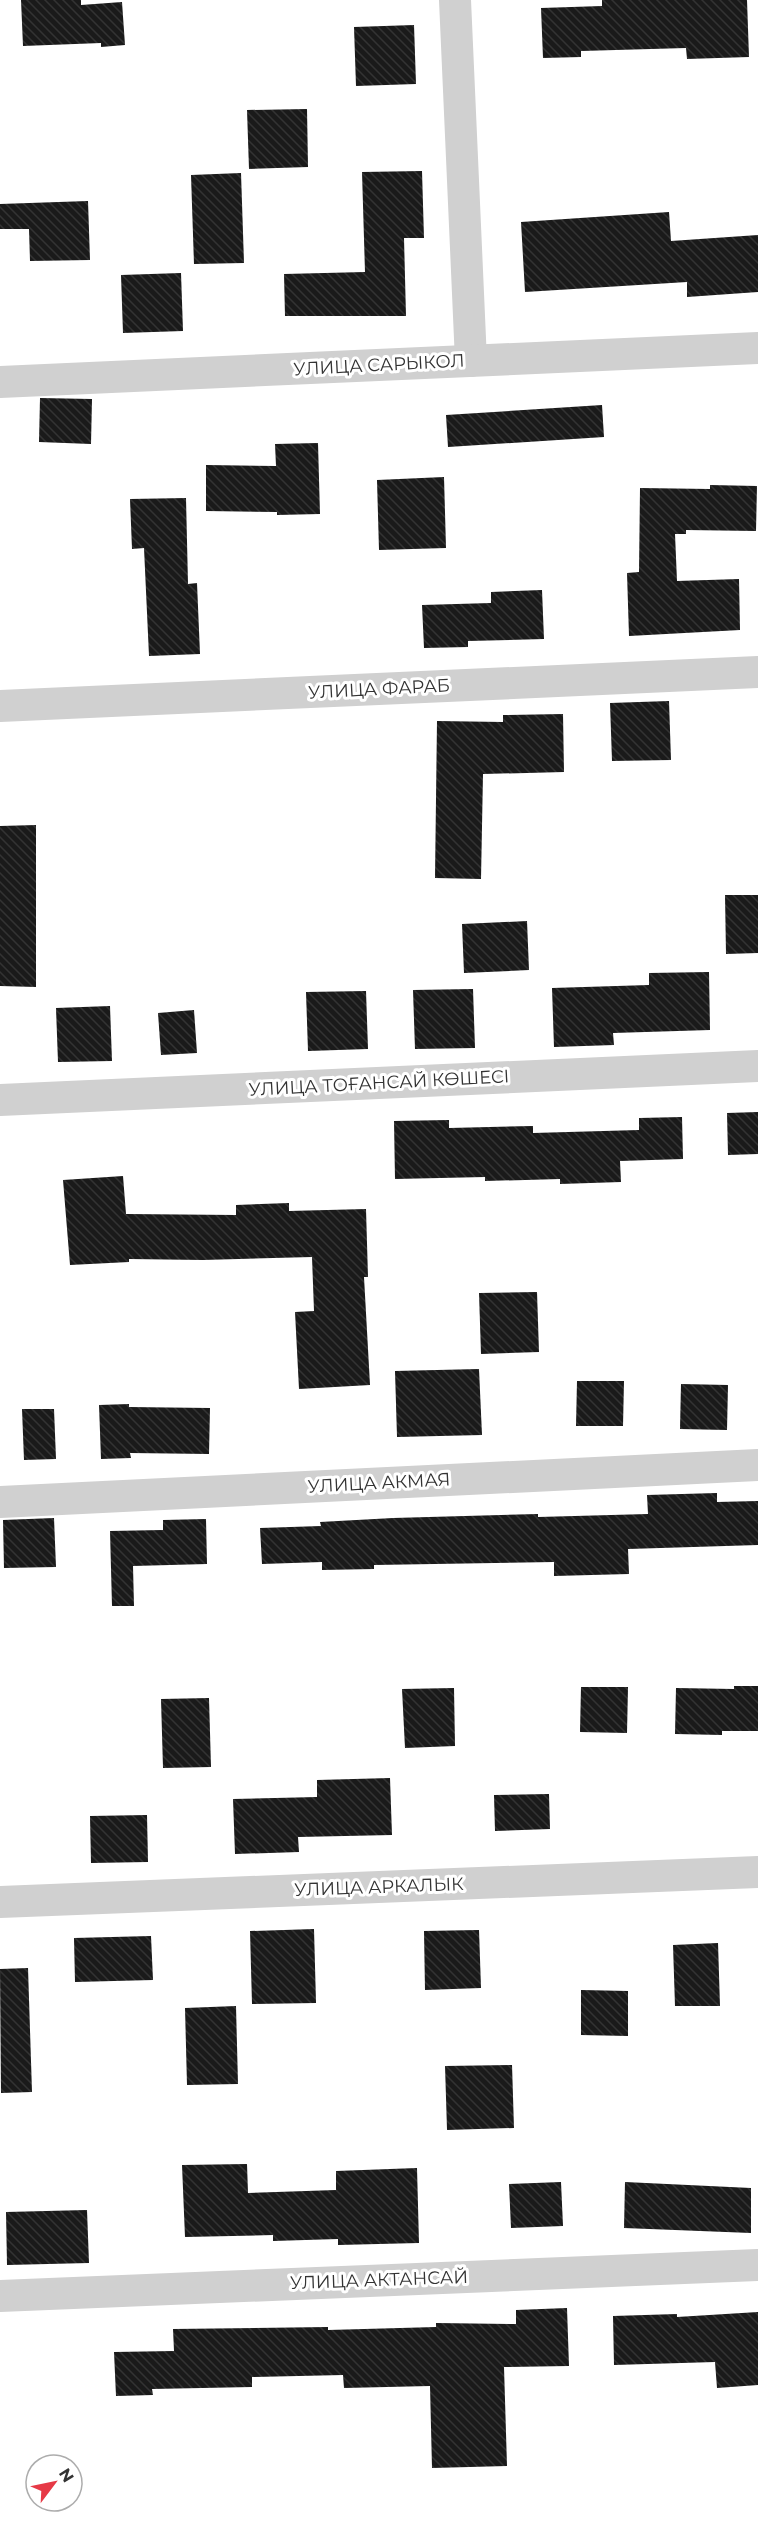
<svg xmlns="http://www.w3.org/2000/svg" width="758" height="2537" viewBox="0 0 758 2537" font-family="Montserrat,sans-serif">
	<style>
		.building { fill: url(#building-back-hatch) }
		.lines { fill: none; stroke-linecap: round; stroke-linejoin: round }
		.minor { stroke: #d0d0d0; stroke-width: 32 }
		.labels { text-anchor: middle; stroke-width: 6; stroke-linejoin: round; paint-order: stroke }
		.street-label { font-size: 18px; fill: #333; stroke: #fff }
	</style>
	<defs>
		<pattern id="building-back-hatch" width="6" height="6" patternUnits="userSpaceOnUse" patternTransform="scale(1.5)"><rect width="6" height="6" fill="#1a1a1a"/><path d="M-1 5l2 2M0 0l6 6M5-1l2 2" fill="none" stroke="#333"/></pattern>
	</defs>
	<rect width="100%" height="100%" fill="#fff"/>
	<g class="building">
		<path d="M 21,0 L 81,0 L 81,5 L 122,2 L 125,45 L 101,47 L 101,43 L 23,46 Z"/>
		<path d="M 602,0 L 747,0 L 749,57 L 687,59 L 686,48 L 581,51 L 581,57 L 543,58 L 541,8 L 602,6 Z"/>
		<path d="M 414,25 L 416,84 L 356,86 L 354,27 Z"/>
		<path d="M 307,109 L 308,167 L 249,169 L 247,110 Z"/>
		<path d="M 422,171 L 424,238 L 404,238 L 406,316 L 285,316 L 284,274 L 365,272 L 362,172 Z"/>
		<path d="M 241,173 L 244,263 L 194,264 L 191,175 Z"/>
		<path d="M 88,201 L 90,260 L 30,261 L 29,229 L 0,229 L 0,204 Z"/>
		<path d="M 669,212 L 671,241 L 758,235 L 758,292 L 687,297 L 687,282 L 525,292 L 521,222 Z"/>
		<path d="M 181,273 L 183,331 L 123,333 L 121,275 Z"/>
		<path d="M 40,398 L 92,399 L 91,444 L 39,442 Z"/>
		<path d="M 602,405 L 604,437 L 448,447 L 446,415 Z"/>
		<path d="M 318,443 L 320,514 L 277,515 L 277,512 L 206,511 L 206,465 L 276,466 L 275,444 Z"/>
		<path d="M 444,477 L 446,548 L 379,550 L 377,480 Z"/>
		<path d="M 710,485 L 757,486 L 756,531 L 686,530 L 686,534 L 675,534 L 677,581 L 739,579 L 740,630 L 629,636 L 627,573 L 639,572 L 640,488 L 710,489 Z"/>
		<path d="M 186,498 L 188,584 L 197,583 L 200,654 L 149,656 L 144,548 L 132,549 L 130,499 Z"/>
		<path d="M 542,590 L 544,639 L 468,641 L 468,647 L 424,648 L 422,605 L 491,603 L 491,592 Z"/>
		<path d="M 669,701 L 671,760 L 612,761 L 610,703 Z"/>
		<path d="M 563,714 L 564,772 L 483,774 L 481,879 L 435,878 L 437,721 L 503,722 L 503,715 Z"/>
		<path d="M 36,825 L 36,987 L 0,986 L 0,826 Z"/>
		<path d="M 725,895 L 758,895 L 758,953 L 726,954 Z"/>
		<path d="M 527,921 L 529,970 L 464,973 L 462,924 Z"/>
		<path d="M 709,972 L 710,1030 L 613,1033 L 614,1045 L 554,1047 L 552,988 L 649,985 L 649,973 Z"/>
		<path d="M 473,989 L 475,1048 L 415,1049 L 413,990 Z"/>
		<path d="M 366,991 L 368,1049 L 308,1051 L 306,992 Z"/>
		<path d="M 110,1006 L 112,1061 L 58,1062 L 56,1008 Z"/>
		<path d="M 194,1010 L 197,1053 L 161,1055 L 158,1013 Z"/>
		<path d="M 758,1112 L 758,1154 L 728,1155 L 727,1113 Z"/>
		<path d="M 682,1117 L 683,1159 L 620,1161 L 621,1182 L 560,1184 L 560,1179 L 485,1181 L 485,1177 L 395,1179 L 394,1121 L 449,1120 L 449,1128 L 533,1126 L 533,1133 L 639,1130 L 639,1118 Z"/>
		<path d="M 123,1176 L 126,1214 L 236,1215 L 236,1205 L 289,1203 L 289,1211 L 366,1209 L 368,1277 L 364,1277 L 370,1385 L 299,1389 L 295,1312 L 314,1311 L 312,1257 L 203,1260 L 129,1259 L 129,1262 L 70,1265 L 63,1180 Z"/>
		<path d="M 537,1292 L 539,1352 L 481,1354 L 479,1293 Z"/>
		<path d="M 479,1369 L 482,1435 L 397,1437 L 395,1371 Z"/>
		<path d="M 577,1381 L 624,1381 L 623,1426 L 576,1426 Z"/>
		<path d="M 681,1384 L 728,1385 L 727,1430 L 680,1429 Z"/>
		<path d="M 129,1404 L 129,1407 L 210,1408 L 209,1454 L 130,1453 L 131,1458 L 101,1459 L 99,1405 Z"/>
		<path d="M 22,1409 L 54,1409 L 56,1459 L 24,1460 Z"/>
		<path d="M 717,1493 L 717,1502 L 758,1501 L 758,1545 L 628,1549 L 629,1574 L 554,1576 L 554,1562 L 374,1565 L 374,1569 L 322,1570 L 322,1562 L 262,1564 L 260,1528 L 321,1526 L 320,1522 L 393,1518 L 538,1514 L 538,1517 L 648,1514 L 647,1495 Z"/>
		<path d="M 54,1518 L 56,1567 L 4,1568 L 3,1520 Z"/>
		<path d="M 206,1519 L 207,1564 L 133,1566 L 134,1606 L 112,1606 L 110,1531 L 163,1530 L 163,1520 Z"/>
		<path d="M 734,1686 L 758,1686 L 758,1731 L 722,1731 L 722,1735 L 675,1734 L 676,1688 L 734,1689 Z"/>
		<path d="M 581,1687 L 628,1687 L 627,1733 L 580,1732 Z"/>
		<path d="M 454,1688 L 455,1746 L 405,1748 L 402,1689 Z"/>
		<path d="M 209,1698 L 211,1767 L 163,1768 L 161,1699 Z"/>
		<path d="M 390,1778 L 392,1835 L 298,1837 L 299,1852 L 235,1854 L 233,1799 L 317,1797 L 317,1780 Z"/>
		<path d="M 549,1794 L 550,1829 L 495,1831 L 494,1795 Z"/>
		<path d="M 147,1815 L 148,1862 L 91,1863 L 90,1816 Z"/>
		<path d="M 314,1929 L 316,2003 L 252,2004 L 250,1931 Z"/>
		<path d="M 479,1930 L 481,1988 L 425,1990 L 424,1931 Z"/>
		<path d="M 151,1936 L 153,1980 L 75,1982 L 74,1938 Z"/>
		<path d="M 718,1943 L 720,2006 L 675,2006 L 673,1945 Z"/>
		<path d="M 28,1968 L 32,2092 L 1,2093 L 0,1969 Z"/>
		<path d="M 581,1990 L 628,1991 L 628,2036 L 581,2035 Z"/>
		<path d="M 236,2006 L 238,2084 L 187,2085 L 185,2008 Z"/>
		<path d="M 512,2065 L 514,2128 L 447,2130 L 445,2066 Z"/>
		<path d="M 247,2164 L 248,2193 L 336,2190 L 336,2171 L 417,2168 L 419,2243 L 338,2245 L 338,2239 L 273,2241 L 273,2235 L 185,2237 L 182,2165 Z"/>
		<path d="M 561,2182 L 563,2226 L 511,2228 L 509,2184 Z"/>
		<path d="M 625,2182 L 751,2188 L 751,2233 L 624,2228 Z"/>
		<path d="M 87,2210 L 89,2263 L 7,2265 L 6,2212 Z"/>
		<path d="M 567,2308 L 569,2366 L 504,2367 L 507,2466 L 432,2468 L 430,2386 L 344,2388 L 343,2375 L 252,2377 L 252,2387 L 152,2389 L 153,2395 L 116,2396 L 114,2352 L 174,2351 L 173,2329 L 328,2327 L 328,2330 L 436,2327 L 436,2323 L 516,2324 L 516,2310 Z"/>
		<path d="M 758,2312 L 758,2385 L 717,2388 L 715,2362 L 614,2365 L 613,2316 L 677,2314 L 677,2317 Z"/>
	</g>
	<g class="lines">
		<g class="minor">
			<path d="M 455,0 L 471,361"/>
			<path d="M 0,382 L 758,348"/>
			<path d="M 0,706 L 758,672"/>
			<path d="M 0,1100 L 758,1066"/>
			<path d="M 0,1502 L 758,1465"/>
			<path d="M 0,1902 L 758,1872"/>
			<path d="M 0,2296 L 758,2265"/>
		</g>
	</g>
	<g class="labels">
		<g class="street-label">
			<text transform="translate(379 365) rotate(-3)" y="6">УЛИЦА САРЫКОЛ</text>
			<text transform="translate(379 689) rotate(-3)" y="6">УЛИЦА ФАРАБ</text>
			<text transform="translate(379 1083) rotate(-3)" y="6">УЛИЦА ТОҒАНСАЙ КӨШЕСІ</text>
			<text transform="translate(379 1483) rotate(-3)" y="6">УЛИЦА АКМАЯ</text>
			<text transform="translate(379 1887) rotate(-2)" y="6">УЛИЦА АРКАЛЫК</text>
			<text transform="translate(379 2280) rotate(-2)" y="6">УЛИЦА АКТАНСАЙ</text>
		</g>
	</g>
	<g transform="translate(54 2483) rotate(58)"><circle r="28" fill="#ffffff" stroke="#adadad" stroke-width="1.5"/>
	<path d="M0-4.5L10 22L0 15L-10 22Z" fill="#e63946"/>
	<text y="-9" font-size="16" font-weight="bold" text-anchor="middle" fill="#333333">N</text>
	</g>
</svg>
